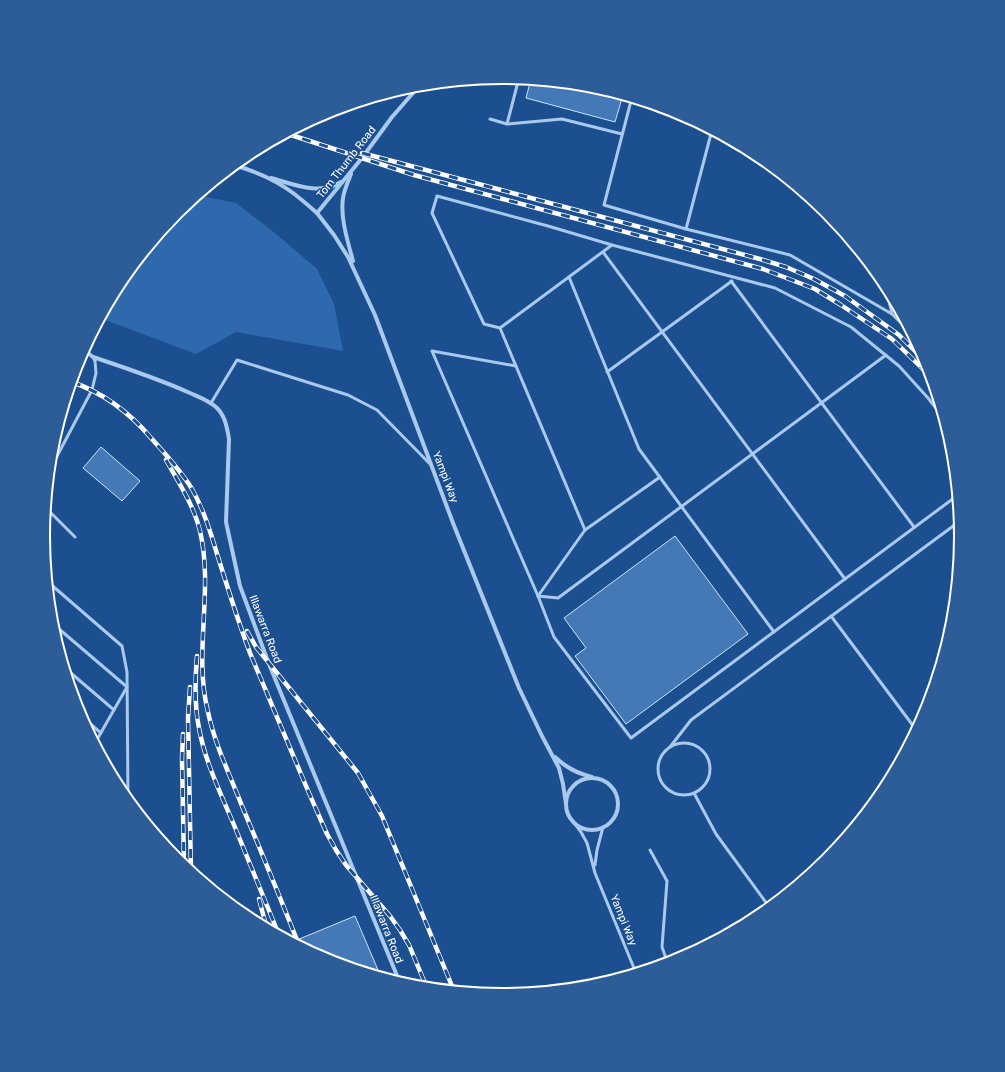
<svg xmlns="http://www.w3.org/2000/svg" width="1005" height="1072" viewBox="0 0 1005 1072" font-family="Rubik,sans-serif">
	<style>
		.green { fill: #2e69ad }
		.building { fill: #4478b7; stroke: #cfe3fa }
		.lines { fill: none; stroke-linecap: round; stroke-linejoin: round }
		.service { stroke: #a9c9ee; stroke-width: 3 }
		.minor { stroke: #a9c9ee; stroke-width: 4 }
		.rail-casing { stroke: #fff; stroke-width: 4.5 }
		.rail { stroke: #1b4f8f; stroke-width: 3; stroke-dasharray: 9; stroke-linecap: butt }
		.labels { text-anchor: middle; stroke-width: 3; stroke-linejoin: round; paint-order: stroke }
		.street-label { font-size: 11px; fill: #fff; stroke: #1b4f8f }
		.rim { fill: none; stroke: #fff; stroke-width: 2 }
	</style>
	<rect width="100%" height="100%" fill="#1b4f8f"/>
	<path class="green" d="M 197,195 L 236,203 L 275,233 L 317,269 L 334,304 L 343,351 L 236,332 L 196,354 L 100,318 L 121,281 L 178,211 Z"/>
	<g class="building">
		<path d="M 531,79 L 592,85 L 623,95 L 615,122 L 526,98 Z"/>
		<path d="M 101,447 L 140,481 L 122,501 L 83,468 Z"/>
		<path d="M 675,536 L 748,634 L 626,724 L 575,656 L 586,648 L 564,618 Z"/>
		<path d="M 355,916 L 381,977 L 326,960 L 292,942 Z"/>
	</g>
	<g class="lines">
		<g class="service">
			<path d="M 632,97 L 604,205 L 686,229 L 790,255 L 892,314 L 914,336"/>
			<path d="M 632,98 L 653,104"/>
			<path d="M 490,119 L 507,124 L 562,119 L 622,134"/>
			<path d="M 507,124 L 519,78"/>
			<path d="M 686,229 L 712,130"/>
			<path d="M 603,252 L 845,579"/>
			<path d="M 569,277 L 639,449 L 774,632"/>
			<path d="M 884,280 L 892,314"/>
			<path d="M 731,281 L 914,527"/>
			<path d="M 500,328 L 484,324 L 432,213 L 437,196 L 548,226 L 612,245 L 775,288 L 851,327 L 899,366 L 928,398 L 946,421"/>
			<path d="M 500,328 L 585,530"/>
			<path d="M 500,328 L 612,245"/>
			<path d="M 516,366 L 432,351 L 538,596 L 554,637 L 631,738 L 958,495"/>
			<path d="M 607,372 L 732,281"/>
			<path d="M 211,403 L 237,360 L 348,395 L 377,410 L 430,464"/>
			<path d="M 50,467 L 55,460 L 92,390 L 96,373 L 95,361 L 93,357"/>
			<path d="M 46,508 L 75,537"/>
			<path d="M 48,582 L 122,646 L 127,672 L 128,800"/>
			<path d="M 538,596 L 558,598 L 886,355"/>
			<path d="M 538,596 L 585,530 L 660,477"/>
			<path d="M 831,616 L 917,731"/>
			<path d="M 52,623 L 127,687 L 95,743"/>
			<path d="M 65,668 L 114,710"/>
			<path d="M 80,715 L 101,733"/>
			<circle cx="684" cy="769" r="26"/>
			<path d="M 670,747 L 691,720 L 960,521"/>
			<path d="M 694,793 L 716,834 L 770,908"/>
			<path d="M 572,820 L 581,832 L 587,843 L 595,873 L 636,973"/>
			<path d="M 650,850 L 667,881 L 662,947 L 668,964"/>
			<path d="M 595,865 L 597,850 L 603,827"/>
		</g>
		<g class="minor">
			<path d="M 234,165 C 254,171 276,180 293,193 C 301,199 309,206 317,213 L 362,158 L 392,117 L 420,85"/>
			<path d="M 351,174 C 348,182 344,190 343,198 C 340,218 348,242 353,261"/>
			<path d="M 271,178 C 293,184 319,196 341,182"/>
			<path d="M 317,213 L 334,235 L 348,257 L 375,315 L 453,523 L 519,688 L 542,736 L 559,768 L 563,784 L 566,804"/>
			<path d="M 84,350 L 93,357 C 126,368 159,379 190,393 C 199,397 210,401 217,408 C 225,416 227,427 229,439 L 226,522 L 240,586 L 269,664 L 400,983"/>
			<path d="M 555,757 C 566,768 577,773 592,777"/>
			<circle cx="592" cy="804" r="26"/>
		</g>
		<g class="rail-casing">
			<g id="rail">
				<path d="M 285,133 L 414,175 L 763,269 L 815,289 L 841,305 L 892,339 L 925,371 L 934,382"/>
				<path d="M 362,153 L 760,259 L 786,267 L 814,279 L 845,296 L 899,335 L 929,365"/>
				<path d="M 72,382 C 104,393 130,413 152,439 C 166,455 181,471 192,489 C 204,510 211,534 218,557 C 228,589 238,621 250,653 L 309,793 L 327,834 L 336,850 L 346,865 L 390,916 L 400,930 L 409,945 L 427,988"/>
				<path d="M 166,460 C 179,483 194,506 200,531 C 214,591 193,652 208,712 C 215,745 230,775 242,806 C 261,851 279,895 297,940"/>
				<path d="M 247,631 L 256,647 L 358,773 L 382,816 L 454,991"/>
				<path d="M 197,656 C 195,680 194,704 199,728 C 205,762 221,794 234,825 C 249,862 264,898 279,935"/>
				<path d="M 190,687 L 188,718 L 191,872"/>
				<path d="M 183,734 L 182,758 L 184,866"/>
				<path d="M 259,899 L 267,929"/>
			</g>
		</g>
		<use href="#rail" class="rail"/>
	</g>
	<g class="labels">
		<g class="street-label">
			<text transform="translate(346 162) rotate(-52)" y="4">Tom Thumb Road</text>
			<text transform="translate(446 477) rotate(69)" y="4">Yampi Way</text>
			<text transform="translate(266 629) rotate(69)" y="4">Illawarra Road</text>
			<text transform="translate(624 920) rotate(68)" y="4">Yampi Way</text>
			<text transform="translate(387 929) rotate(68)" y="4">Illawarra Road</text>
		</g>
	</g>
	<path d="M0 0H1005V1072H0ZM50 536a452 452 0 1 1 904 0a452 452 0 1 1-904 0Z" fill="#2d5d98" fill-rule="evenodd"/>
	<path class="rim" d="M50 536a452 452 0 1 1 904 0a452 452 0 1 1-904 0Z"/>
</svg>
